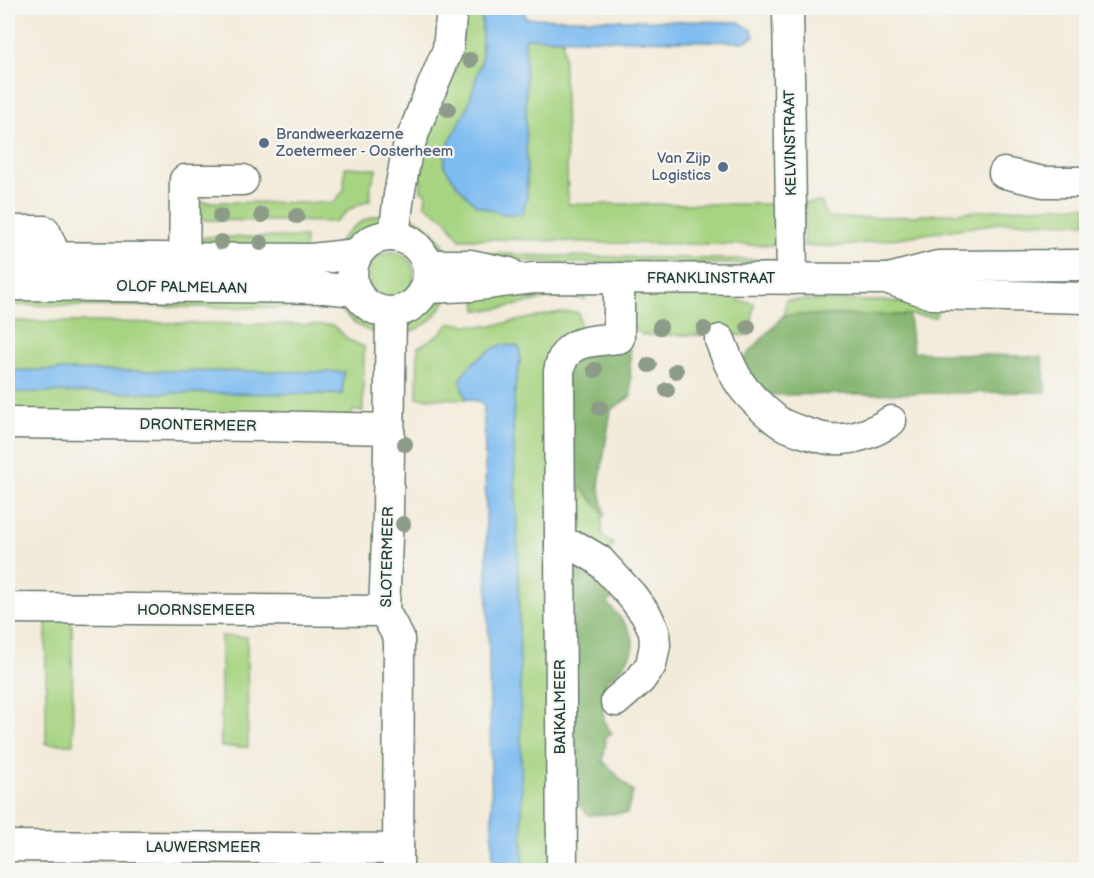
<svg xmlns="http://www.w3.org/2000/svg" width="1094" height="878" viewBox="0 0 1094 878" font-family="'Balsamiq Sans',sans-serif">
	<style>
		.green { fill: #a7d482; stroke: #63885b; stroke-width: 1.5 }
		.forest { fill: #85b670; stroke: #527a52; stroke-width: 1.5 }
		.water { fill: #7dbbf1; stroke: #4e7c92; stroke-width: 1.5 }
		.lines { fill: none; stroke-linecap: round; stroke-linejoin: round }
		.minor-casing { stroke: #697a6e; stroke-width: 33 }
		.minor { stroke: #fff; stroke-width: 30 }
		.tree { fill: #8d9c88 }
		.service-dot { fill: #5c6f8a; stroke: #f6f6f2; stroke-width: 2 }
		.labels { text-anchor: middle; stroke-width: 4.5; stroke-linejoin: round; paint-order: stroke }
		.service-label { font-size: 15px; fill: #4e5e75; stroke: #f6f6f2; text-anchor: start }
		.street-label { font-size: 15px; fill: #1f3d34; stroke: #f6f6f2 }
	</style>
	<rect width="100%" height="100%" fill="#f6f6f2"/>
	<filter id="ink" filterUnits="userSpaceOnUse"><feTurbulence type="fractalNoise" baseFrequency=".0167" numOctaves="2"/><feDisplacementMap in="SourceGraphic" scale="12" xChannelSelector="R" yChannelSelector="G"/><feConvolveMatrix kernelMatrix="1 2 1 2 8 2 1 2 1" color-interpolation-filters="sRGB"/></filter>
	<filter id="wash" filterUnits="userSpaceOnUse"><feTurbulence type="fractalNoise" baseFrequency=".008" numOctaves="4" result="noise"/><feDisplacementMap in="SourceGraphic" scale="24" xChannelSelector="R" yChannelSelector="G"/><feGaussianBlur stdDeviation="1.35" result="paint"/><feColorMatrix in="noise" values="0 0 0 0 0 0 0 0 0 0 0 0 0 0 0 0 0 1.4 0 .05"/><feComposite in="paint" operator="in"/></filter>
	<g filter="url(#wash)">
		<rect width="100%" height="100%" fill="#f3ebda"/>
		<g class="green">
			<path d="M 482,8 L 482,59 L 468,106 L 446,149 L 444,166 L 458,186 L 527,198 L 525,37 L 563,39 L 568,204 L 776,204 L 777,245 L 606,243 L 506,239 L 460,239 L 445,219 L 425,205 L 426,192 L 421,191 L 421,183 L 418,171 L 421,142 L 446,95 L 456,68 L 465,22 Z"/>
			<path d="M 345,167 L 377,169 L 371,185 L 370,200 L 350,209 L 335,222 L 198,220 L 198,202 L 333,203 L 344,190 Z"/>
			<path d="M 822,202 L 824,212 L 830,218 C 850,218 870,218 890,217 C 956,214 1021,206 1086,206 L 1086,223 L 1006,222 L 844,246 L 804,246 L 804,203 Z"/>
			<path d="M 385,214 L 382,223 L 379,227 L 368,234 L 357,244 L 336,246 C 348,228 363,217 385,214 Z"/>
			<path d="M 409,216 C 429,224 441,237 449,256 C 446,256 442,256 439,255 C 426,250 412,231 408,218 Z"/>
			<path d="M 206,237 L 305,237 L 305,252 L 199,244 L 200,240 Z"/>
			<circle cx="391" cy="275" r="23"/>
			<path d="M 476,253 L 557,256 L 776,260 L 769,264 L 575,263 L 476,259 Z"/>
			<path d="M 585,290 L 585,299 C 555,292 526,305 496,309 C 490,310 484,310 477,310 L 476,294 Z"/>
			<path d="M 8,291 L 305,294 L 304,308 L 8,305 Z"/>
			<path d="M 642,291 L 691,291 L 737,296 L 738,301 L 754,303 L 751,335 L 643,335 C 625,325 631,316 633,298 Z"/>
			<path d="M 431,300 L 446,300 C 436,318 422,330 402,334 L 401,332 L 410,317 L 420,310 Z"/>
			<path d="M 786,300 L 893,301 L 938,310 L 935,317 L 909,315 L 784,315 Z"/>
			<path d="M 337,304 L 356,305 L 373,318 L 380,331 L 378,334 C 360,329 348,320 337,304 Z"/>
			<path d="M 575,312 L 579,313 L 580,328 L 555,870 L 523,870 L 513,420 L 515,385 L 520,363 L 461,384 L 467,399 L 417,398 L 418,347 L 437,336 L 451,323 L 479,326 L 491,326 L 555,313 Z"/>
			<path d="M 8,321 L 333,325 L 349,340 L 364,347 L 363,411 L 352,411 L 351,419 L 8,415 L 8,392 L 342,394 L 344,372 L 8,370 Z"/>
			<path d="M 564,477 L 584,490 L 605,515 L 602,517 L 602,534 L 614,545 L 603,557 L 576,530 L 575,496 L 564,496 Z"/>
			<path d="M 72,618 L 73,744 L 46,744 L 46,619 Z"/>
			<path d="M 221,636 L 247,637 L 248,747 L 221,747 Z"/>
		</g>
		<g class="forest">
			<path d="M 784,315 L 909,315 L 913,352 L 1042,357 L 1046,392 L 762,395 L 741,366 L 747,355 Z"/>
			<path d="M 598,349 L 630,349 L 631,396 L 611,410 L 599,485 L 605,515 L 584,490 L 564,477 L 564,369 Z"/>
			<path d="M 583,563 L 618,593 L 607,603 C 615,612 626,623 631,634 C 640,653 618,672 605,682 L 615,694 L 610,703 L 603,708 L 604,722 L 612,733 L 604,738 L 606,741 L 603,761 L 633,792 L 627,813 L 589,815 L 567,793 L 574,565 Z"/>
		</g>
		<g class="water">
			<path d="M 482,8 L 525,8 L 525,18 L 739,22 L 752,30 L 754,37 L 744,42 L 525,38 L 527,198 L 522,214 L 503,214 L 476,205 L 458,186 L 444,166 L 446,149 L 468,106 L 482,59 Z"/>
			<path d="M 501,345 L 517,346 L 520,349 L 520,363 L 515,385 L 513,420 L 518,556 L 523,870 L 493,870 L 484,410 L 483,404 L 478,401 L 467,399 C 465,393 460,387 461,380 C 463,367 489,350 501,345 Z"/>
			<path d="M 8,370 L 344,372 L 342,394 L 8,392 Z"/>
		</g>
	</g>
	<g filter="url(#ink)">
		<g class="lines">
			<g class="minor-casing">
				<g id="minor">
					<path d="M 788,8 L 792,279"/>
					<path d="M 1004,173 L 1043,182 L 1086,182"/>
					<path d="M 8,231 L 45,231 L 56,257"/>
					<circle cx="390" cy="274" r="38"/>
					<path d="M 394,236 L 399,195 L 407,151 L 425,104 L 448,49 L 452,8"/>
					<path d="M 8,257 L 311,259 L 357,254"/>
					<path d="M 428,265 L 470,265 L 509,273"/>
					<path d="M 184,278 L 185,180 L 243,180"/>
					<path d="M 889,279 L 932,294 L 1086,298"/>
					<path d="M 8,285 L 325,288 L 356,291"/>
					<path d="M 426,288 L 470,286 L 533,278 L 889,279 L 938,266 L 1086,265"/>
					<path d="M 391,313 L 388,513 L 384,611 L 399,638 L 398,870"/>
					<path d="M 720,340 C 726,356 732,372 742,386 C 749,396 771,417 782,424 C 792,429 819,438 830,439 C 851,441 874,433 891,421"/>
					<path d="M 8,423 L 262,426 L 389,429"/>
					<path d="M 560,544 L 579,548 L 599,560 L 632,596 L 647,616 L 654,631 L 655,645 L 651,665 L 640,680 L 616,701"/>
					<path d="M 8,608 L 384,611"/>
					<path d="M 8,846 L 398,849"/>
					<path d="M 562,870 L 559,372 C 564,338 590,342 619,338 L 619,278"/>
				</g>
			</g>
			<use href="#minor" class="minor"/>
		</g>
		<g class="tree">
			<circle cx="470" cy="60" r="8"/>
			<circle cx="448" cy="109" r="8"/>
			<circle cx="262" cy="215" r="8"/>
			<circle cx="220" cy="216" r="8"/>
			<circle cx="297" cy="216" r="8"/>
			<circle cx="221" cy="242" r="8"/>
			<circle cx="261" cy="243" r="8"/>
			<circle cx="660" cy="327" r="8"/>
			<circle cx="748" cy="327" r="8"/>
			<circle cx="704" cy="329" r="8"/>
			<circle cx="649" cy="365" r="8"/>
			<circle cx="595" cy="370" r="8"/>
			<circle cx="676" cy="371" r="8"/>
			<circle cx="667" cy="390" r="8"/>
			<circle cx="600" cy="408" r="8"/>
			<circle cx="405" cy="444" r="8"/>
			<circle cx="403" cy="524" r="8"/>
		</g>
	</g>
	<g class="service-dot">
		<circle cx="264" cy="143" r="6"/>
		<circle cx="723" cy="167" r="6"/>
	</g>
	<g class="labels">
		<g class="service-label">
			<text x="276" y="139">Brandweerkazerne<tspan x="276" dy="17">Zoetermeer - Oosterheem</tspan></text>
			<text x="711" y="163" text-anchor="end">Van Zijp<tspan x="711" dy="17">Logistics</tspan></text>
		</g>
		<g class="street-label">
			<text transform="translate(790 143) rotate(-91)" y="5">KELVINSTRAAT</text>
			<text x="711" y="283">FRANKLINSTRAAT</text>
			<text transform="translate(182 287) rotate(1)" y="5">OLOF PALMELAAN</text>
			<text transform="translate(198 425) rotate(1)" y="5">DRONTERMEER</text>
			<text transform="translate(387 557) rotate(-89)" y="5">SLOTERMEER</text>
			<text x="196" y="615">HOORNSEMEER</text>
			<text transform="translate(560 707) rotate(-90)" y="5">BAIKALMEER</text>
			<text x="203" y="852">LAUWERSMEER</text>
		</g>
	</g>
	<rect width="1094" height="878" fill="none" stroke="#f6f6f2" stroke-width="30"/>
</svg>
